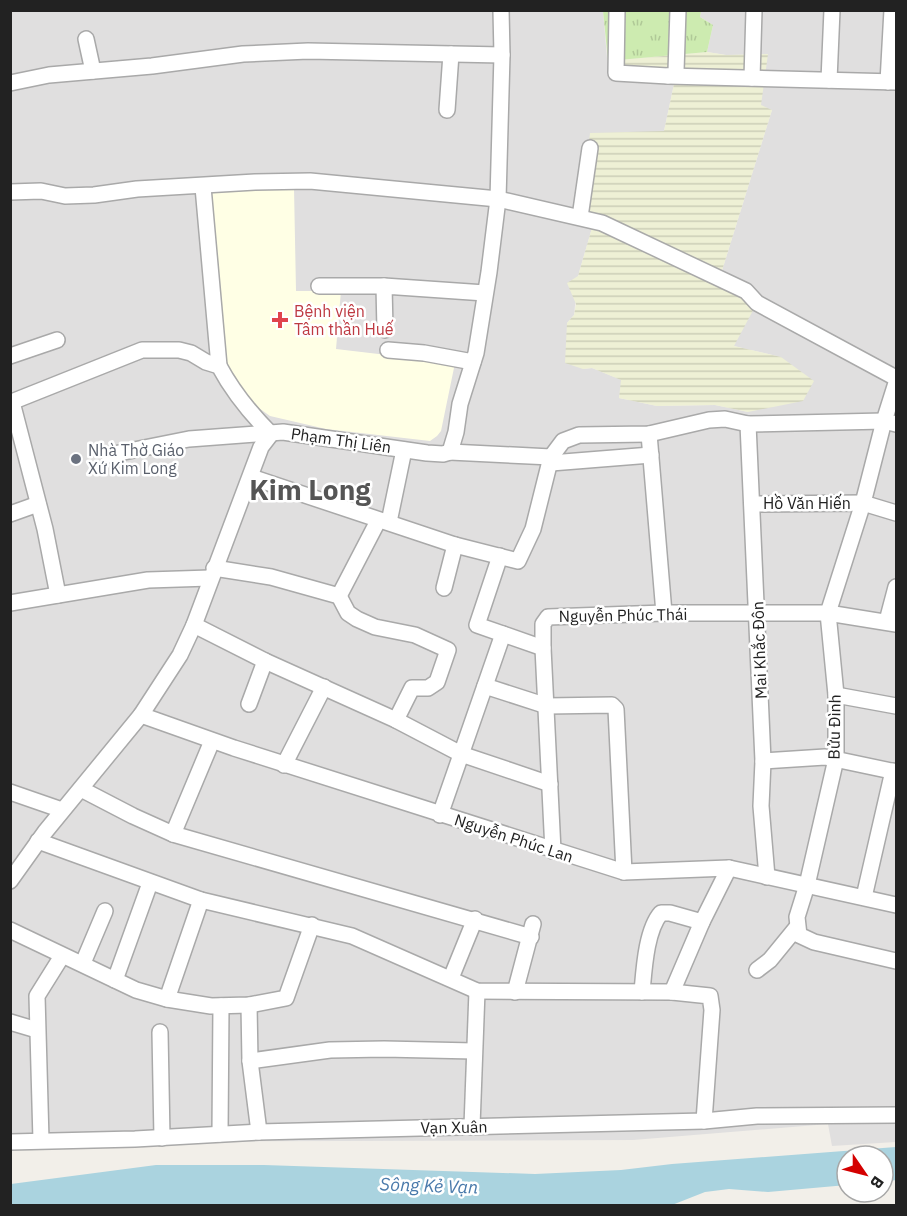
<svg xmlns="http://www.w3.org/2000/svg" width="907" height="1216" viewBox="0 0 907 1216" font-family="'IBM Plex Sans',sans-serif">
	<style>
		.residential { fill: #e0dfdf }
		.education { fill: #ffffe5 }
		.farmland { fill: url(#farmland-rules) }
		.grass { fill: url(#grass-tufts) }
		.water { fill: #aad3df }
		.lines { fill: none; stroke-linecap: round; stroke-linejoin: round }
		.minor-casing { stroke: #a9a9a9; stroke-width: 18 }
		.minor { stroke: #fff; stroke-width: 15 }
		.health-dot { fill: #e0444e; stroke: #fff; stroke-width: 2 }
		.worship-dot { fill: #6b7280; stroke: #fff; stroke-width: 2 }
		.labels { text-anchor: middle; stroke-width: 5; stroke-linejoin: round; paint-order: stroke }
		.health-label { font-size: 16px; fill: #be3a42; stroke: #fff; text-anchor: start }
		.street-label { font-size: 16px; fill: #222; stroke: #fff }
		.worship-label { font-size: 16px; fill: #5b616d; stroke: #fff; text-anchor: start }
		.water-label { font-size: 18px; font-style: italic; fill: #4a7aab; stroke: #fff }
		.town-label { font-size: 28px; font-weight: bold; fill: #555; stroke: #fff }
	</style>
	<defs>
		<pattern id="farmland-rules" width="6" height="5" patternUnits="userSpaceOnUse" patternTransform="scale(1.5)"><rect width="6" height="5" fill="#eef0d5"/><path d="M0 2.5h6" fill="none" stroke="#ccceb7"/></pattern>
		<pattern id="grass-tufts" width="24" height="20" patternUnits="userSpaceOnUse" patternTransform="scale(1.5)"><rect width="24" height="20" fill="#cdebb0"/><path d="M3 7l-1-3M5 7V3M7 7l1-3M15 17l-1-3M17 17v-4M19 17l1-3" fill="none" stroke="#b0c997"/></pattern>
	</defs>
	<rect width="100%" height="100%" fill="#f2efe9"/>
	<path class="residential" d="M 11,11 L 603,11 L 608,70 L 674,84 L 664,131 L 594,221 L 578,276 L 574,315 L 567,323 L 583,369 L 592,368 L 622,380 L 619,398 L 657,406 L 715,405 L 748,412 L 781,357 L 734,346 L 720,277 L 772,110 L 760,106 L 767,55 L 726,55 L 707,52 L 713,25 L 700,17 L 701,11 L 896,11 L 896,1142 L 832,1146 L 828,1124 L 633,1140 L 11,1142 Z"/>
	<path class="education" d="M 294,188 L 296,291 L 341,291 L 336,349 L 455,363 L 441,431 L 437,436 L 430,441 L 326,429 L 270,416 L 249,401 L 226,371 L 209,192 Z"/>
	<path class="farmland" d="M 707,52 L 726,55 L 768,54 L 761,105 L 772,110 L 720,277 L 757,303 L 734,346 L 781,357 L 814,381 L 803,401 L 748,412 L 715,405 L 657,406 L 619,398 L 621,380 L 592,368 L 583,369 L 565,363 L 567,323 L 574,315 L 576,304 L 567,283 L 578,276 L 594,221 L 580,217 L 590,133 L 664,131 L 674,84 L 608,70 L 608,61 Z"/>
	<path class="grass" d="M 603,11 L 701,11 L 700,17 L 713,25 L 707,52 L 608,61 Z"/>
	<path class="water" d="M 896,1147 L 896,1180 L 883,1182 L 883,1156 L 847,1156 L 847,1185 L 768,1192 L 729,1189 L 705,1192 L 672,1205 L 11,1205 L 11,1184 L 156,1165 L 264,1165 L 535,1174 L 621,1170 L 672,1164 Z"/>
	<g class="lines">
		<g class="minor-casing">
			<g id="minor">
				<path d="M 617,10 L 616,73 L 668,76 L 673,75 L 676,71 L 678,10"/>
				<path d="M 86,39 L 93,71"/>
				<path d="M 668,76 L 896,82"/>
				<path d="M 752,78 L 754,10"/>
				<path d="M 829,80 L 832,10"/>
				<path d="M 888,82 L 892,10"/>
				<path d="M 10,83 L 49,75 L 152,66 L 243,54 L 308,51 L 502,55"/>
				<path d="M 447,110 L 451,54"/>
				<path d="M 203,187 L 219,366"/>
				<path d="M 10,192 L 41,191 L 65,196 L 94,195 L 137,189 L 255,182 L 310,181 L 498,199 L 602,223 L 746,291 L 757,303 L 896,378"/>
				<path d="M 580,217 L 590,148"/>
				<path d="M 319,286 L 384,286"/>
				<path d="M 385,330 L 384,286 L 485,293"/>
				<path d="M 388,350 L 424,353 L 473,362"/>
				<path d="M 10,356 L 57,340"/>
				<path d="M 896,383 L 884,421 L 863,503 L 828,613 L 836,695 L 836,759 L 807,885 L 797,917 L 799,935 L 814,942 L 896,961"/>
				<path d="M 748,424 L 763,761 L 761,806 L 767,877"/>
				<path d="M 649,434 L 664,613"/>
				<path d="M 450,452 L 551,457"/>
				<path d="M 109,455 L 189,439 L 283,432 L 427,453 L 443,454 L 450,452 L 456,432 L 460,404 L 476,353 L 489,272 L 498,199 L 502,55 L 501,10"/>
				<path d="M 551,463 L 651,455"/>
				<path d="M 251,477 L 455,545 L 518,561 L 533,529 L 551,457 L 563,441 L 579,435 L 649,434 L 709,420 L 725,419 L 748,424 L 884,421 L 896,424"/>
				<path d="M 752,504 L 863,503 L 896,513"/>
				<path d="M 10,514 L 38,504"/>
				<path d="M 389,522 L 404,450"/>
				<path d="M 500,556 L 477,625 L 543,648"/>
				<path d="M 214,568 L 271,577 L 339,596 L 348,613 L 357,619 L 375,627 L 415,635 L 448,650 L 437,682 L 428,688 L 412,688 L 396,720"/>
				<path d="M 444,588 L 455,545"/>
				<path d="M 58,595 L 45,529 L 13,406 L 14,401 L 142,350 L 179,350 L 191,353 L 206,362 L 219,366 C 233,392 250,413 271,434"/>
				<path d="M 339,596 L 378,521"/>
				<path d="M 10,603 L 148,580 L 210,578"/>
				<path d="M 887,621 L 896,587"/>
				<path d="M 194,625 L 265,661 L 396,720 L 461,754 L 550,784"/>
				<path d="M 485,686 L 547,706 L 612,705 L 616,709 L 624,872"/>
				<path d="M 836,695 L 896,706"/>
				<path d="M 249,704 L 265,661"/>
				<path d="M 141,715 L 234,748 L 624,872 L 729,868 L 896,905"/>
				<path d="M 763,761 L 825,757 L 896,772"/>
				<path d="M 284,765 L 324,687"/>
				<path d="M 81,789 L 133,816 L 173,834 L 531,937"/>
				<path d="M 10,792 L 62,810"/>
				<path d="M 440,815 L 503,634"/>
				<path d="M 173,834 L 212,741"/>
				<path d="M 38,841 L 201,900 L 352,936 L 477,991 L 672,992 L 710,996 L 712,1010 L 704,1121"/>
				<path d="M 553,851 L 543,648 L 543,624 L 548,617 L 664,613 L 828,613 L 896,624"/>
				<path d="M 10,881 L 45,832 L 141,715 L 180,655 L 194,625 L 261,447 L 271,434"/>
				<path d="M 864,897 L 893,771"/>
				<path d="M 10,930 L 136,990 L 167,999 L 211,1006 L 249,1005 L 286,998 L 312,925"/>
				<path d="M 83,963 L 105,911"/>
				<path d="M 757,970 L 770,960 L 797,927"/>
				<path d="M 451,978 L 475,919"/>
				<path d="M 115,980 L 150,883"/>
				<path d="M 515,992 L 533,924"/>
				<path d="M 642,992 C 644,970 646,930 661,913 L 670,913 L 702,922"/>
				<path d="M 672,992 L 702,922 L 729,868"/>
				<path d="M 167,999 L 201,900"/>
				<path d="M 249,1005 L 250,1061 L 259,1132"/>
				<path d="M 10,1022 L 37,1030"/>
				<path d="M 160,1032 L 162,1138"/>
				<path d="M 250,1061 L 330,1050 L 384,1049 L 474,1051"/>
				<path d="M 472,1126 L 477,991"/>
				<path d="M 220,1134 L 221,1006"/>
				<path d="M 41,1140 L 37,996 L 62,956"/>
				<path d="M 10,1142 L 135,1139 L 259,1132 L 704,1121 L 757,1116 L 896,1115"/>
			</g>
		</g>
		<use href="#minor" class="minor"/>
	</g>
	<path class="health-dot" d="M277 311h6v6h6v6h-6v6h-6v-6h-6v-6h6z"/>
	<circle class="worship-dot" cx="76" cy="459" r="6"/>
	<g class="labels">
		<g class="health-label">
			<text x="294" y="317">Bệnh viện<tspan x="294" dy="18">Tâm thần Huế</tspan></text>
		</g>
		<g class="street-label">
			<text transform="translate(341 440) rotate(8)" y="6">Phạm Thị Liên</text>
			<text x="807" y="509">Hồ Văn Hiến</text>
			<text transform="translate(623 615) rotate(-1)" y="6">Nguyễn Phúc Thái</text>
			<text transform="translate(759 650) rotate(-92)" y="6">Mai Khắc Đôn</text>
			<text transform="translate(834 727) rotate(-89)" y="6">Bửu Đình</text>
			<text transform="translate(514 838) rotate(18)" y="6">Nguyễn Phúc Lan</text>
			<text transform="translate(454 1127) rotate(-1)" y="6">Vạn Xuân</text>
		</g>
		<g class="worship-label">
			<text x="88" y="456">Nhà Thờ Giáo<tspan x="88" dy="18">Xứ Kim Long</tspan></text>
		</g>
		<g class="water-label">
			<text transform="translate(429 1186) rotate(2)" y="6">Sông Kẻ Vạn</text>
		</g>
		<g class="town-label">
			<text x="310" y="500">Kim Long</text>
		</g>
	</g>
	<rect width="907" height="1216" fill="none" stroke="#222222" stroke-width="24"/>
	<g transform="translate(865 1174) rotate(125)"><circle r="28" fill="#ffffff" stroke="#a7a7a7" stroke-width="1.5"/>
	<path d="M0-4.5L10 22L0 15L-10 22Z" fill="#d40000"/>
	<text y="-9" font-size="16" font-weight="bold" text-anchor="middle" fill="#222222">B</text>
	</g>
</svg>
